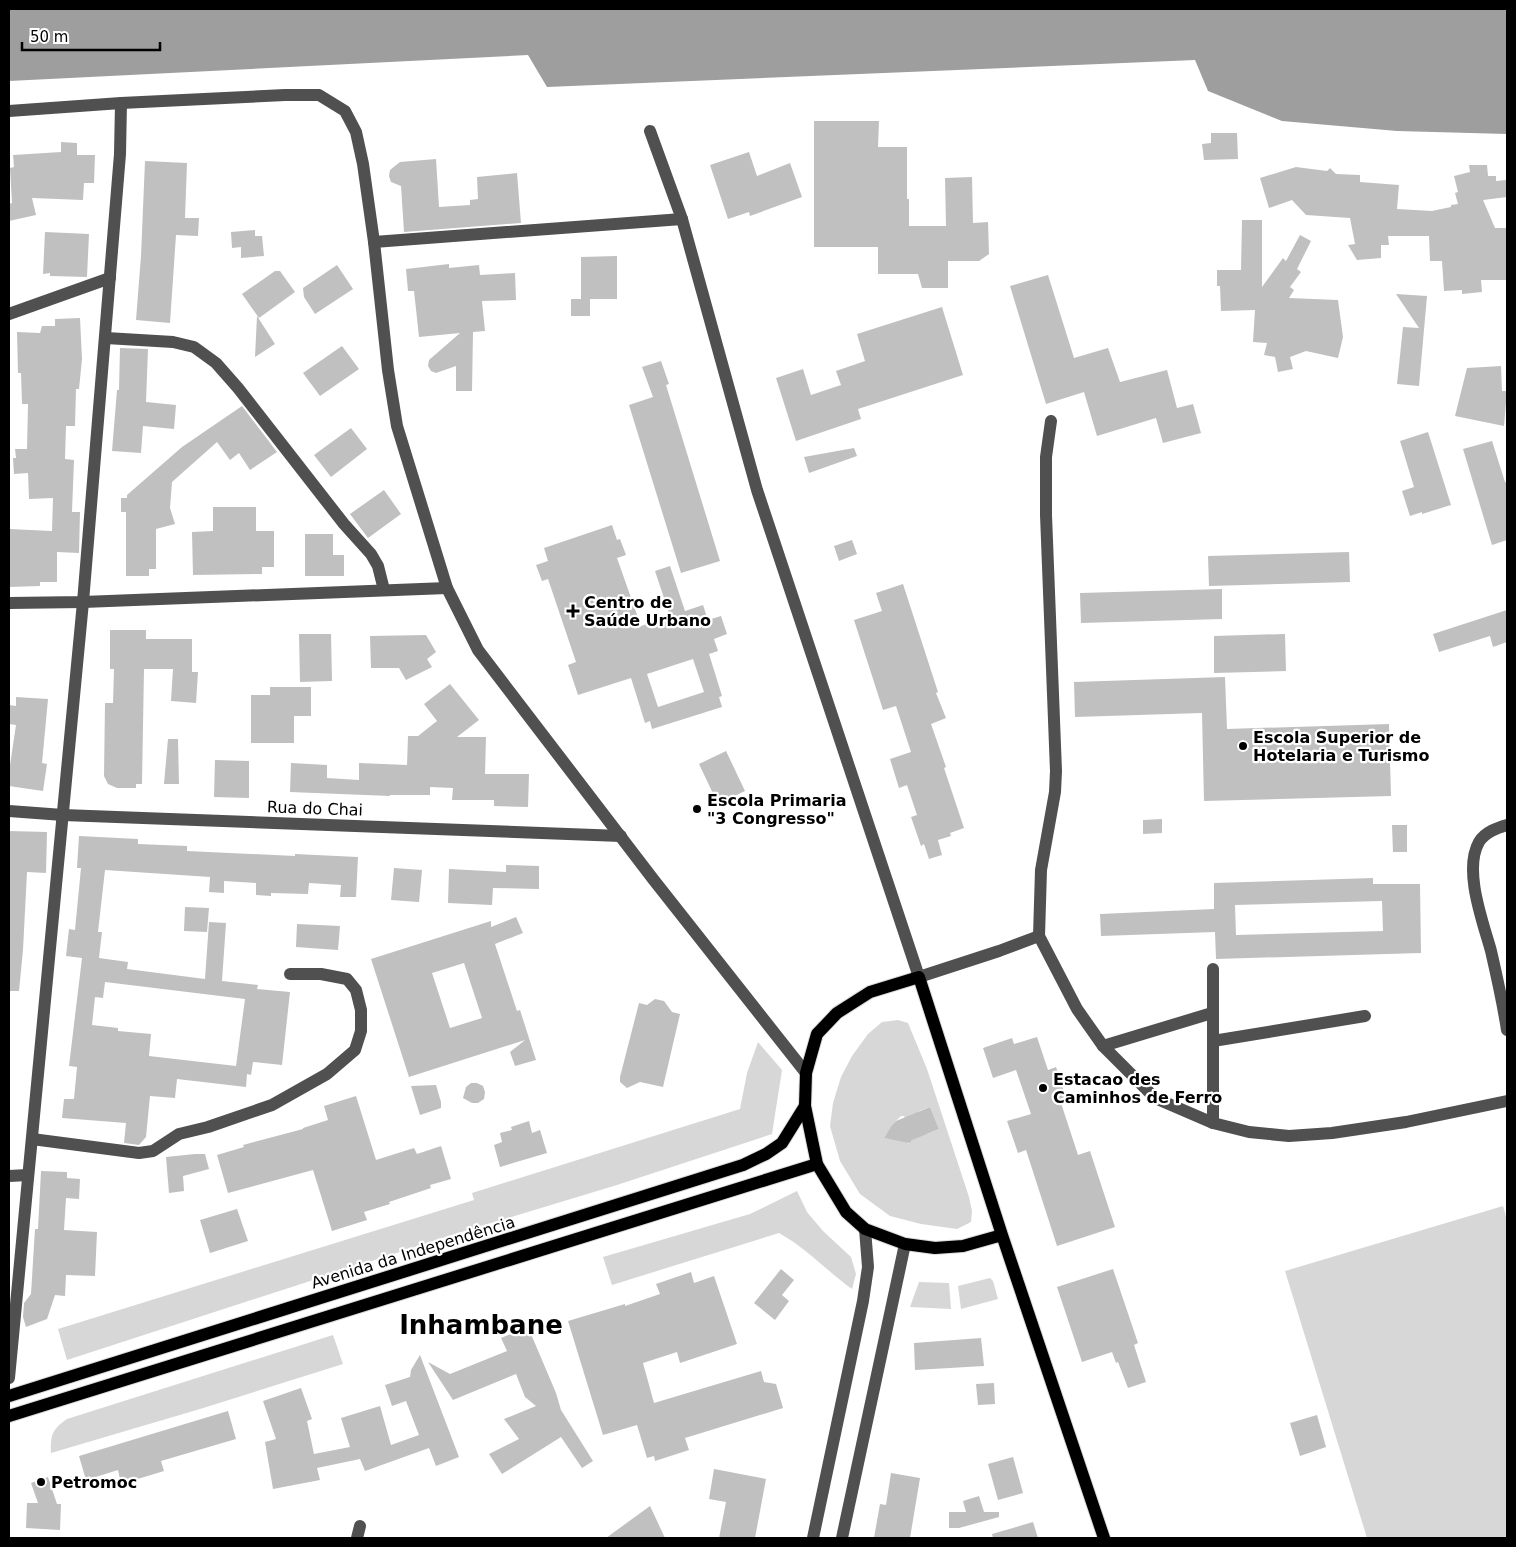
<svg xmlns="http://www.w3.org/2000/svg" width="1516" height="1547" viewBox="0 0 1516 1547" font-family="'DejaVu Sans',sans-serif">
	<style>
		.green { fill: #d7d7d7; fill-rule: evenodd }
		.water { fill: #9e9e9e }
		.building { fill: #c0c0c0; fill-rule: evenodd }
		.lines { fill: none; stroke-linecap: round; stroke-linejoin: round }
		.major-casing { stroke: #dbdbdb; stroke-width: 14 }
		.minor { stroke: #505050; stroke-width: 12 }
		.major { stroke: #000; stroke-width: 12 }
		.poi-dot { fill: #000; stroke: #fff; stroke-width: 2 }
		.labels { text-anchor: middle; stroke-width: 4.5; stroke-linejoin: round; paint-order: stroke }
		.poi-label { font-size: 16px; font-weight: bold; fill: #000; stroke: #fff; text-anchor: start }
		.street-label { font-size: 16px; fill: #000; stroke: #fff }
		.town-label { font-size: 26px; font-weight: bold; fill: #000; stroke: #fff }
	</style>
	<rect width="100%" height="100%" fill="#fff"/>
	<g class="green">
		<path d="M 898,1020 L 908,1023 L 927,1069 L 969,1197 L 972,1211 L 971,1222 L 957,1229 L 921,1224 L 890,1216 L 860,1194 L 840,1161 L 830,1126 L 833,1103 L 841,1077 L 852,1056 L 868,1034 L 882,1022 ZM 930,1107 L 939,1129 L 927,1134 L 919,1111 ZM 901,1116 L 904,1116 L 905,1118 L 909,1144 L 906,1141 L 884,1138 L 891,1126 Z"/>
		<path d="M 758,1042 L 782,1070 L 772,1134 L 617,1185 L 455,1234 L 67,1360 L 58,1329 L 474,1200 L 472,1193 L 740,1109 L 747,1073 Z"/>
		<path d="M 797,1191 L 807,1212 L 823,1231 L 851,1257 L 856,1274 L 852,1289 C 827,1271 806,1248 779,1233 L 612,1285 L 603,1257 L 750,1214 Z"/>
		<path d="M 1503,1206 L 1507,1220 L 1507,1538 L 1367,1538 L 1285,1271 Z"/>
		<path d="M 990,1278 L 993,1281 L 998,1299 L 961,1309 L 958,1286 Z"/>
		<path d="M 919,1282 L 949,1283 L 951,1309 L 910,1307 Z"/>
		<path d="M 333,1335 L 343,1364 L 200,1409 L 51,1453 C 50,1436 52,1429 67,1419 Z"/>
	</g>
	<path class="water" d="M 9,9 L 1507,9 L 1507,134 L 1397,131 L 1282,121 L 1208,91 L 1195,60 L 547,87 L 528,55 L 9,81 Z"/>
	<g class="building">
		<path d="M 814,121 L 879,121 L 878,147 L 907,147 L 907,199 L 909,199 L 909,226 L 946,226 L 945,178 L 972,177 L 973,223 L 988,222 L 989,254 L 979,261 L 948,261 L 948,288 L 922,288 L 918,274 L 878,274 L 878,247 L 814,247 Z"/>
		<path d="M 1211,133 L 1237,133 L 1238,159 L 1204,160 L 1202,144 L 1211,143 Z"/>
		<path d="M 61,142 L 77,143 L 77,155 L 95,155 L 94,183 L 84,183 L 83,200 L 32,198 L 36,215 L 9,221 L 9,204 L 12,203 L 10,168 L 14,167 L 13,155 L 61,152 Z"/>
		<path d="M 749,152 L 757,176 L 790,163 L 802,197 L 750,216 L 749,212 L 728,219 L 710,165 Z"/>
		<path d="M 436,159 L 439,207 L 470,205 L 470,200 L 478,199 L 477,177 L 517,173 L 521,223 L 404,232 L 401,186 L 391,182 L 389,176 L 390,170 L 400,162 Z"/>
		<path d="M 145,161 L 187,163 L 185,218 L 199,218 L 198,236 L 176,235 L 170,323 L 136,320 L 141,256 Z"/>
		<path d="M 1469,165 L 1487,165 L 1488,176 L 1496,176 L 1496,181 L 1506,180 L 1507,191 L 1507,197 L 1483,200 L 1495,228 L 1507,228 L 1507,280 L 1481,280 L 1482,292 L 1462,294 L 1462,290 L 1444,291 L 1442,261 L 1430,261 L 1429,236 L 1388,236 L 1389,245 L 1381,245 L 1381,258 L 1357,260 L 1348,245 L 1355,244 L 1350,218 L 1306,215 L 1292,200 L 1269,208 L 1260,178 L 1296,167 L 1327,171 L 1330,168 L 1336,174 L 1360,175 L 1360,182 L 1399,185 L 1397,209 L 1432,211 L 1451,207 L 1451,205 L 1458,204 L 1455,193 L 1458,192 L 1454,176 L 1470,172 Z"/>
		<path d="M 1242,220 L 1262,220 L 1262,287 L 1283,258 L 1286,261 L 1300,235 L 1311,241 L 1297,269 L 1301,272 L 1290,287 L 1294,290 L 1289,298 L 1338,300 L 1343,337 L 1338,358 L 1306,351 L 1290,357 L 1293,369 L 1278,372 L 1275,357 L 1264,355 L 1267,343 L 1253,342 L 1255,310 L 1221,311 L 1220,286 L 1217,286 L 1217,270 L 1241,270 Z"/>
		<path d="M 255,230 L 255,236 L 262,236 L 264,256 L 241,258 L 241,247 L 232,248 L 231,232 Z"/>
		<path d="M 45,232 L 89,234 L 87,277 L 50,276 L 50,273 L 43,274 Z"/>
		<path d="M 617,256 L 617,299 L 590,299 L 590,316 L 571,316 L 571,299 L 581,299 L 581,257 Z"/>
		<path d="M 449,264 L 449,268 L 479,265 L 480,275 L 515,273 L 516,300 L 482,301 L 485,331 L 473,332 L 472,391 L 456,391 L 456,366 L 436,373 L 431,371 L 428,366 L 429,360 L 460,333 L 419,337 L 414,291 L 408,291 L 406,269 Z"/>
		<path d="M 337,265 L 353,289 L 315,314 L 304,297 L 303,288 Z"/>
		<path d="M 275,271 L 280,271 L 295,292 L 259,318 L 242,294 Z"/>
		<path d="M 1048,275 L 1074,358 L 1108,348 L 1120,382 L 1167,370 L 1177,408 L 1193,404 L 1201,433 L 1163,443 L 1156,418 L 1097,436 L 1084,392 L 1046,404 L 1010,286 Z"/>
		<path d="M 1396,294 L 1427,296 L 1419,386 L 1397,384 L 1403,327 L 1419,328 Z"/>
		<path d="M 942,307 L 963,375 L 858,409 L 861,419 L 796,441 L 776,378 L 803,369 L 811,395 L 841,385 L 836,371 L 865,361 L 857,334 Z"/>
		<path d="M 257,316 L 275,344 L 255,357 Z"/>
		<path d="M 80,318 L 82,359 L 79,389 L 76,389 L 75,426 L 66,426 L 65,459 L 74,460 L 72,512 L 80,512 L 79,553 L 57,552 L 57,582 L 40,582 L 40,586 L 9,587 L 9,529 L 52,531 L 53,498 L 29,499 L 28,473 L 14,474 L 13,458 L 16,458 L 15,449 L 27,449 L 28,404 L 22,404 L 21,373 L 18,373 L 17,332 L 40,333 L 42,326 L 55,326 L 55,319 Z"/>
		<path d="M 342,346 L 359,369 L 320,396 L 303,373 Z"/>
		<path d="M 120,348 L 148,349 L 146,402 L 176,405 L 174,429 L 143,426 L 141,453 L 112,451 L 117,390 L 119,390 Z"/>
		<path d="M 661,361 L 669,384 L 666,385 L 720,561 L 681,573 L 629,405 L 653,397 L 642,367 Z"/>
		<path d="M 1501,366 L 1502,391 L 1507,391 L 1504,426 L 1455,416 L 1467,368 Z"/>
		<path d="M 242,406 L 277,452 L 250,470 L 239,453 L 230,460 L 217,442 L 172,482 L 170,508 L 175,524 L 156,529 L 156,569 L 149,569 L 149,576 L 126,576 L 126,512 L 121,512 L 121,498 L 127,498 L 127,495 L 182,447 Z"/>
		<path d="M 351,428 L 367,449 L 331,477 L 314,455 Z"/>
		<path d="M 1428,432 L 1451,505 L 1422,514 L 1422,512 L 1410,516 L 1402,491 L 1414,487 L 1400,441 Z"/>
		<path d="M 1492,441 L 1505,482 L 1507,482 L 1507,540 L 1492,545 L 1463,449 Z"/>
		<path d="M 854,448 L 857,456 L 809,473 L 804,457 Z"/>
		<path d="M 384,490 L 401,514 L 368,538 L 350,514 Z"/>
		<path d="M 213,507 L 256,507 L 256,531 L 274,531 L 274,567 L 262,567 L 262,574 L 193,575 L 192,532 L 213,531 Z"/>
		<path d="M 612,525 L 617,540 L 620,539 L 626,555 L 617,558 L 641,626 L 670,616 L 655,571 L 670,566 L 685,611 L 703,605 L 708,620 L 721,616 L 727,634 L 714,639 L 718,651 L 709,654 L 722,696 L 719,697 L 722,707 L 652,729 L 650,721 L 645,723 L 631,678 L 578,695 L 568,665 L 576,662 L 548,579 L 542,581 L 536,565 L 548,561 L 544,548 ZM 693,659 L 704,692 L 658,707 L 647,674 Z"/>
		<path d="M 305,534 L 333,534 L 333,555 L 344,555 L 344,576 L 305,576 Z"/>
		<path d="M 852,540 L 857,554 L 839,561 L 834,546 Z"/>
		<path d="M 1349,552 L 1350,582 L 1209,586 L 1208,556 Z"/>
		<path d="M 903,584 L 938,692 L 936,693 L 946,718 L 931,724 L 946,767 L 944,768 L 964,828 L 950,833 L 951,836 L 938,840 L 942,855 L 929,859 L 924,844 L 921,846 L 911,817 L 917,815 L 907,785 L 899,788 L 890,759 L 911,752 L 896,706 L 883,710 L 854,620 L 882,611 L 876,593 Z"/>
		<path d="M 1222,589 L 1222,619 L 1081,623 L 1080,593 Z"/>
		<path d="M 1507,610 L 1507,642 L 1493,647 L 1490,636 L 1439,652 L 1433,634 Z"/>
		<path d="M 110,630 L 146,630 L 146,639 L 192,639 L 192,672 L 198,672 L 196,703 L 171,701 L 173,669 L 144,669 L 142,784 L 136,784 L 136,788 L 117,788 L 108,784 L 104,776 L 105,703 L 113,703 L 114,669 L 110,669 Z"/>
		<path d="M 299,634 L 331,634 L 332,681 L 300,682 Z"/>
		<path d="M 1285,634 L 1286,671 L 1214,673 L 1214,636 Z"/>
		<path d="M 426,635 L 436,652 L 427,659 L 432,667 L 406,680 L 399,668 L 371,668 L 370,636 Z"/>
		<path d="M 1225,677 L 1227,729 L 1389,724 L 1391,796 L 1204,801 L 1202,713 L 1075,717 L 1074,682 Z"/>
		<path d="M 450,684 L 479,720 L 457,737 L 486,737 L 485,774 L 529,774 L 528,807 L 494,806 L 494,800 L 452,800 L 453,788 L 430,787 L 430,795 L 390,795 L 390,796 L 290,792 L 291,763 L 327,765 L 327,778 L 359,780 L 359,763 L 407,765 L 408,736 L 418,736 L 437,721 L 424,704 Z"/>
		<path d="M 270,687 L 311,687 L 311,716 L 294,716 L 294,743 L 251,743 L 251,695 L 270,695 Z"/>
		<path d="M 16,697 L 48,699 L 42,763 L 47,764 L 43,791 L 9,786 L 9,772 L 16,725 L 9,724 L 9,705 L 16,706 Z"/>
		<path d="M 168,739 L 178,739 L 179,784 L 164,784 Z"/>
		<path d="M 726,751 L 745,791 L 718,804 L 699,764 Z"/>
		<path d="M 215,760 L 249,761 L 249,798 L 214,797 Z"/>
		<path d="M 1162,819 L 1162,833 L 1143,834 L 1143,820 Z"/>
		<path d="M 1392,825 L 1407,825 L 1407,852 L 1393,852 Z"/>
		<path d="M 9,831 L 47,832 L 46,873 L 27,872 L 23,950 L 19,991 L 9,991 Z"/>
		<path d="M 79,836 L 138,839 L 138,844 L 187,846 L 187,851 L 295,856 L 295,854 L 358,857 L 356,897 L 340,897 L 341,885 L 309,883 L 308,894 L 271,893 L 271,896 L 256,895 L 256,883 L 224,881 L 224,893 L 209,892 L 210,877 L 105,870 L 98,932 L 102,932 L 99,958 L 128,962 L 127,969 L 205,979 L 209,922 L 226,923 L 222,981 L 258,985 L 257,989 L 290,992 L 282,1065 L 253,1062 L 251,1075 L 247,1074 L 246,1087 L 177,1079 L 175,1098 L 150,1096 L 146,1137 L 139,1145 L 124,1143 L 126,1123 L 62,1118 L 64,1099 L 74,1099 L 77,1067 L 69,1066 L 82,958 L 66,956 L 69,929 L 75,930 L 81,868 L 77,868 ZM 105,982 L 245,999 L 236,1066 L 149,1056 L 151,1034 L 118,1031 L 118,1028 L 92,1025 L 95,997 L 103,998 Z"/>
		<path d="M 506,865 L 539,866 L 539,889 L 493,888 L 492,905 L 448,903 L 449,869 L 506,872 Z"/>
		<path d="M 394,868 L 422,870 L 419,902 L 391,900 Z"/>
		<path d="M 1373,878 L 1373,884 L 1420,884 L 1421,953 L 1216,959 L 1215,932 L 1101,936 L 1100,914 L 1214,909 L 1214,883 ZM 1382,901 L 1383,931 L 1236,935 L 1235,905 Z"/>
		<path d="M 185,907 L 209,908 L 207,932 L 184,931 Z"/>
		<path d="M 516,917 L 523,933 L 495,944 L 517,1011 L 520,1010 L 536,1060 L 515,1066 L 510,1052 L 525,1040 L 409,1077 L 371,959 L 491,921 L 491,927 ZM 464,963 L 482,1018 L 450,1028 L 432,973 Z"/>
		<path d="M 297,924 L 340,926 L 338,950 L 296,947 Z"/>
		<path d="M 655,999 L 664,1001 L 672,1012 L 680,1014 L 663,1087 L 640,1082 L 627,1088 L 620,1082 L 620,1077 L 639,1003 L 647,1005 Z"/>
		<path d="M 1037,1037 L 1048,1070 L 1056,1067 L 1067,1101 L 1061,1103 L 1078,1155 L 1090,1151 L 1115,1227 L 1057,1246 L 1026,1150 L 1018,1153 L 1007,1121 L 1031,1114 L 1016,1070 L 993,1078 L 983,1048 L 1012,1038 L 1014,1044 Z"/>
		<path d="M 471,1083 L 477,1083 L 483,1086 L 485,1092 L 484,1099 L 478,1103 L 472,1103 L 463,1098 L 466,1087 Z"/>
		<path d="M 436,1085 L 441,1102 L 441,1108 L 420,1115 L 411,1086 Z"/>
		<path d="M 356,1096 L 376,1160 L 414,1148 L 417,1154 L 441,1146 L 451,1179 L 430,1185 L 431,1188 L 389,1202 L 390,1204 L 364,1212 L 367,1220 L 332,1231 L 313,1170 L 228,1193 L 217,1155 L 244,1147 L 243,1145 L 303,1129 L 303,1128 L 328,1120 L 324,1106 Z"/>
		<path d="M 930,1107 L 939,1129 L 912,1140 L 909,1143 L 884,1138 L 891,1126 L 896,1121 Z"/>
		<path d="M 529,1121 L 532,1133 L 540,1130 L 547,1153 L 500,1167 L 494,1145 L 502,1142 L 500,1133 L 512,1130 L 511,1127 Z"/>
		<path d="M 195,1154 L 205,1154 L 209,1169 L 183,1176 L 184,1191 L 169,1193 L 166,1157 Z"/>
		<path d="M 41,1171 L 67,1172 L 67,1178 L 80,1179 L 79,1199 L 66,1198 L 64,1230 L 97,1232 L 95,1276 L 66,1275 L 65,1296 L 55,1295 L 47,1319 L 26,1327 L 23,1317 L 24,1303 L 31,1294 L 35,1229 L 38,1229 Z"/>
		<path d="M 237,1209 L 248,1241 L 210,1253 L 200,1220 Z"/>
		<path d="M 781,1269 L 794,1280 L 782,1295 L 789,1301 L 775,1320 L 754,1303 Z"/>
		<path d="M 1113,1269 L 1138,1343 L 1134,1345 L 1146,1382 L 1128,1388 L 1118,1362 L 1116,1363 L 1112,1352 L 1082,1362 L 1057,1287 Z"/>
		<path d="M 691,1272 L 694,1283 L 714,1276 L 737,1344 L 680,1363 L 677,1352 L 643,1363 L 654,1403 L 761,1371 L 764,1382 L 776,1384 L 783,1408 L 685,1438 L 689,1450 L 655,1461 L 654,1456 L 647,1458 L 637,1425 L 603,1435 L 568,1321 L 625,1304 L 625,1306 L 660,1294 L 656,1284 Z"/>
		<path d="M 528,1327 L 556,1393 L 561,1410 L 593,1461 L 582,1468 L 561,1437 L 502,1474 L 489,1454 L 519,1439 L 504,1419 L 536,1406 L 525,1397 L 516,1374 L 453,1400 L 428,1362 L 450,1374 L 507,1351 L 501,1338 Z"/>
		<path d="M 981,1338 L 984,1366 L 915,1370 L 914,1343 Z"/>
		<path d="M 420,1355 L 459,1457 L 436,1466 L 429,1448 L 365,1471 L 360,1459 L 317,1468 L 320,1480 L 273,1489 L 265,1442 L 276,1439 L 263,1401 L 301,1388 L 312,1419 L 307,1421 L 314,1454 L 350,1447 L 341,1418 L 380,1406 L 391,1445 L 419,1435 L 406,1401 L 392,1406 L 385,1385 L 410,1377 L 411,1370 Z"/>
		<path d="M 994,1383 L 995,1404 L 978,1405 L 976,1384 Z"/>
		<path d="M 228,1411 L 236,1439 L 161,1461 L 164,1471 L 121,1484 L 118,1470 L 86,1480 L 79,1456 Z"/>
		<path d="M 1317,1415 L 1326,1447 L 1300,1456 L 1290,1423 Z"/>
		<path d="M 1013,1457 L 1023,1493 L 998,1500 L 988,1464 Z"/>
		<path d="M 714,1469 L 766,1479 L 755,1538 L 719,1538 L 726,1502 L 709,1499 Z"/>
		<path d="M 891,1473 L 920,1478 L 910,1538 L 874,1538 L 880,1504 L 886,1505 Z"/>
		<path d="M 48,1477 L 57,1504 L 61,1504 L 60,1530 L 26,1528 L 27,1503 L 38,1503 L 31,1483 Z"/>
		<path d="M 979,1496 L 984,1512 L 999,1512 L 999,1517 L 959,1528 L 949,1528 L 949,1512 L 966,1512 L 963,1501 Z"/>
		<path d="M 650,1506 L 665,1538 L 606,1538 Z"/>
		<path d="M 1033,1522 L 1038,1538 L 993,1538 L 992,1534 Z"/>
	</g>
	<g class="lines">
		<g class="major-casing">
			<g id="major">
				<path d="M 1002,1235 L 963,1246 L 935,1248 L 905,1244 L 865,1229 L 846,1212 L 817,1164 L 805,1106 L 806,1073 L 817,1034 L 837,1013 L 870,992 L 919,977 L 1002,1235 L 1104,1538"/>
				<path d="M 9,1396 L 743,1165 L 766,1154 L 782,1143 L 805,1106"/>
				<path d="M 9,1416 L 817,1164"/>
			</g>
		</g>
		<g class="minor">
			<path d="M 9,111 L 121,103 L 285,95 L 319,95 L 345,111 L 356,132 L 363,164 L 374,242 L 388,370 L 397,426 L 447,588 L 478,650 L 653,879 L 806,1073"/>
			<path d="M 650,131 L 682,219 L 757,490 L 919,977 L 999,951 L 1039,936"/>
			<path d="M 374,242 L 682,219"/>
			<path d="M 9,314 L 110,278"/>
			<path d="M 106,338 L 173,342 L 194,347 L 216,363 L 238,388 L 344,524 L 371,554 L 378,566 L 384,590"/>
			<path d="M 1051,421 L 1046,457 L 1046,515 L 1056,771 L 1055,792 L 1041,870 L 1039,936 L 1077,1009 L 1103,1046 L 1155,1098 L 1213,1123 L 1249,1132 L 1289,1136 L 1332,1133 L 1406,1122 L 1507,1101"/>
			<path d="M 9,603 L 83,602 L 447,588"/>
			<path d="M 9,811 L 63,815 L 621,836"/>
			<path d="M 1507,825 C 1497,828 1485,832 1479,842 C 1463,870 1483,922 1491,951 C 1497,977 1503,1004 1507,1030"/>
			<path d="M 1213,969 L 1213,1123"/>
			<path d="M 1213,1041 L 1365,1016"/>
			<path d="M 1103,1046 L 1212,1013"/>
			<path d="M 32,1139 L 139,1153 L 153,1151 L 179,1134 L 208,1127 L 272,1105 L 327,1074 L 355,1050 L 361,1031 L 361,1010 L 356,990 L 347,979 L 321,974 L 290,974"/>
			<path d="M 9,1176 L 28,1175"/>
			<path d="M 9,1378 L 83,602 L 120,154 L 121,103"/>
			<path d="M 357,1538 L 360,1526"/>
			<path d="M 813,1538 L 863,1301 L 868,1267 L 865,1229"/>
			<path d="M 842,1538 L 905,1244"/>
		</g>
		<use href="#major" class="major"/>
	</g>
	<g class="poi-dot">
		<path d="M570.5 603.5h5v5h5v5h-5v5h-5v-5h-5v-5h5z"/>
		<circle cx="1243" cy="746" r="5"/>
		<circle cx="697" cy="809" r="5"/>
		<circle cx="1043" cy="1088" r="5"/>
		<circle cx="41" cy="1482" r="5"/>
	</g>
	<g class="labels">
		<g class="poi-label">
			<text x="584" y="608">Centro de<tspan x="584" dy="18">Saúde Urbano</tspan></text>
			<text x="1253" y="743">Escola Superior de<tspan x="1253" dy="18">Hotelaria e Turismo</tspan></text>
			<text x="707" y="806">Escola Primaria<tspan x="707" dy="18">"3 Congresso"</tspan></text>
			<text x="1053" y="1085">Estacao des<tspan x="1053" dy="18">Caminhos de Ferro</tspan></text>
			<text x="51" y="1488">Petromoc</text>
		</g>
		<g class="street-label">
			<text transform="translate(315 808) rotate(2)" y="6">Rua do Chai</text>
			<text transform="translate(413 1252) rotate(-17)" y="6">Avenida da Independência</text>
		</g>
		<g class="town-label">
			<text x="481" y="1334">Inhambane</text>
		</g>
	</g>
	<rect width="1516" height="1547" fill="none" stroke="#000000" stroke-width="20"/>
	<path d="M22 42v8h138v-8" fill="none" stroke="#000000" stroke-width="2.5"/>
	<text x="30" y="42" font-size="15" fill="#000000" stroke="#ffffff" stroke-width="4" paint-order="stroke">50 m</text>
</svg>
